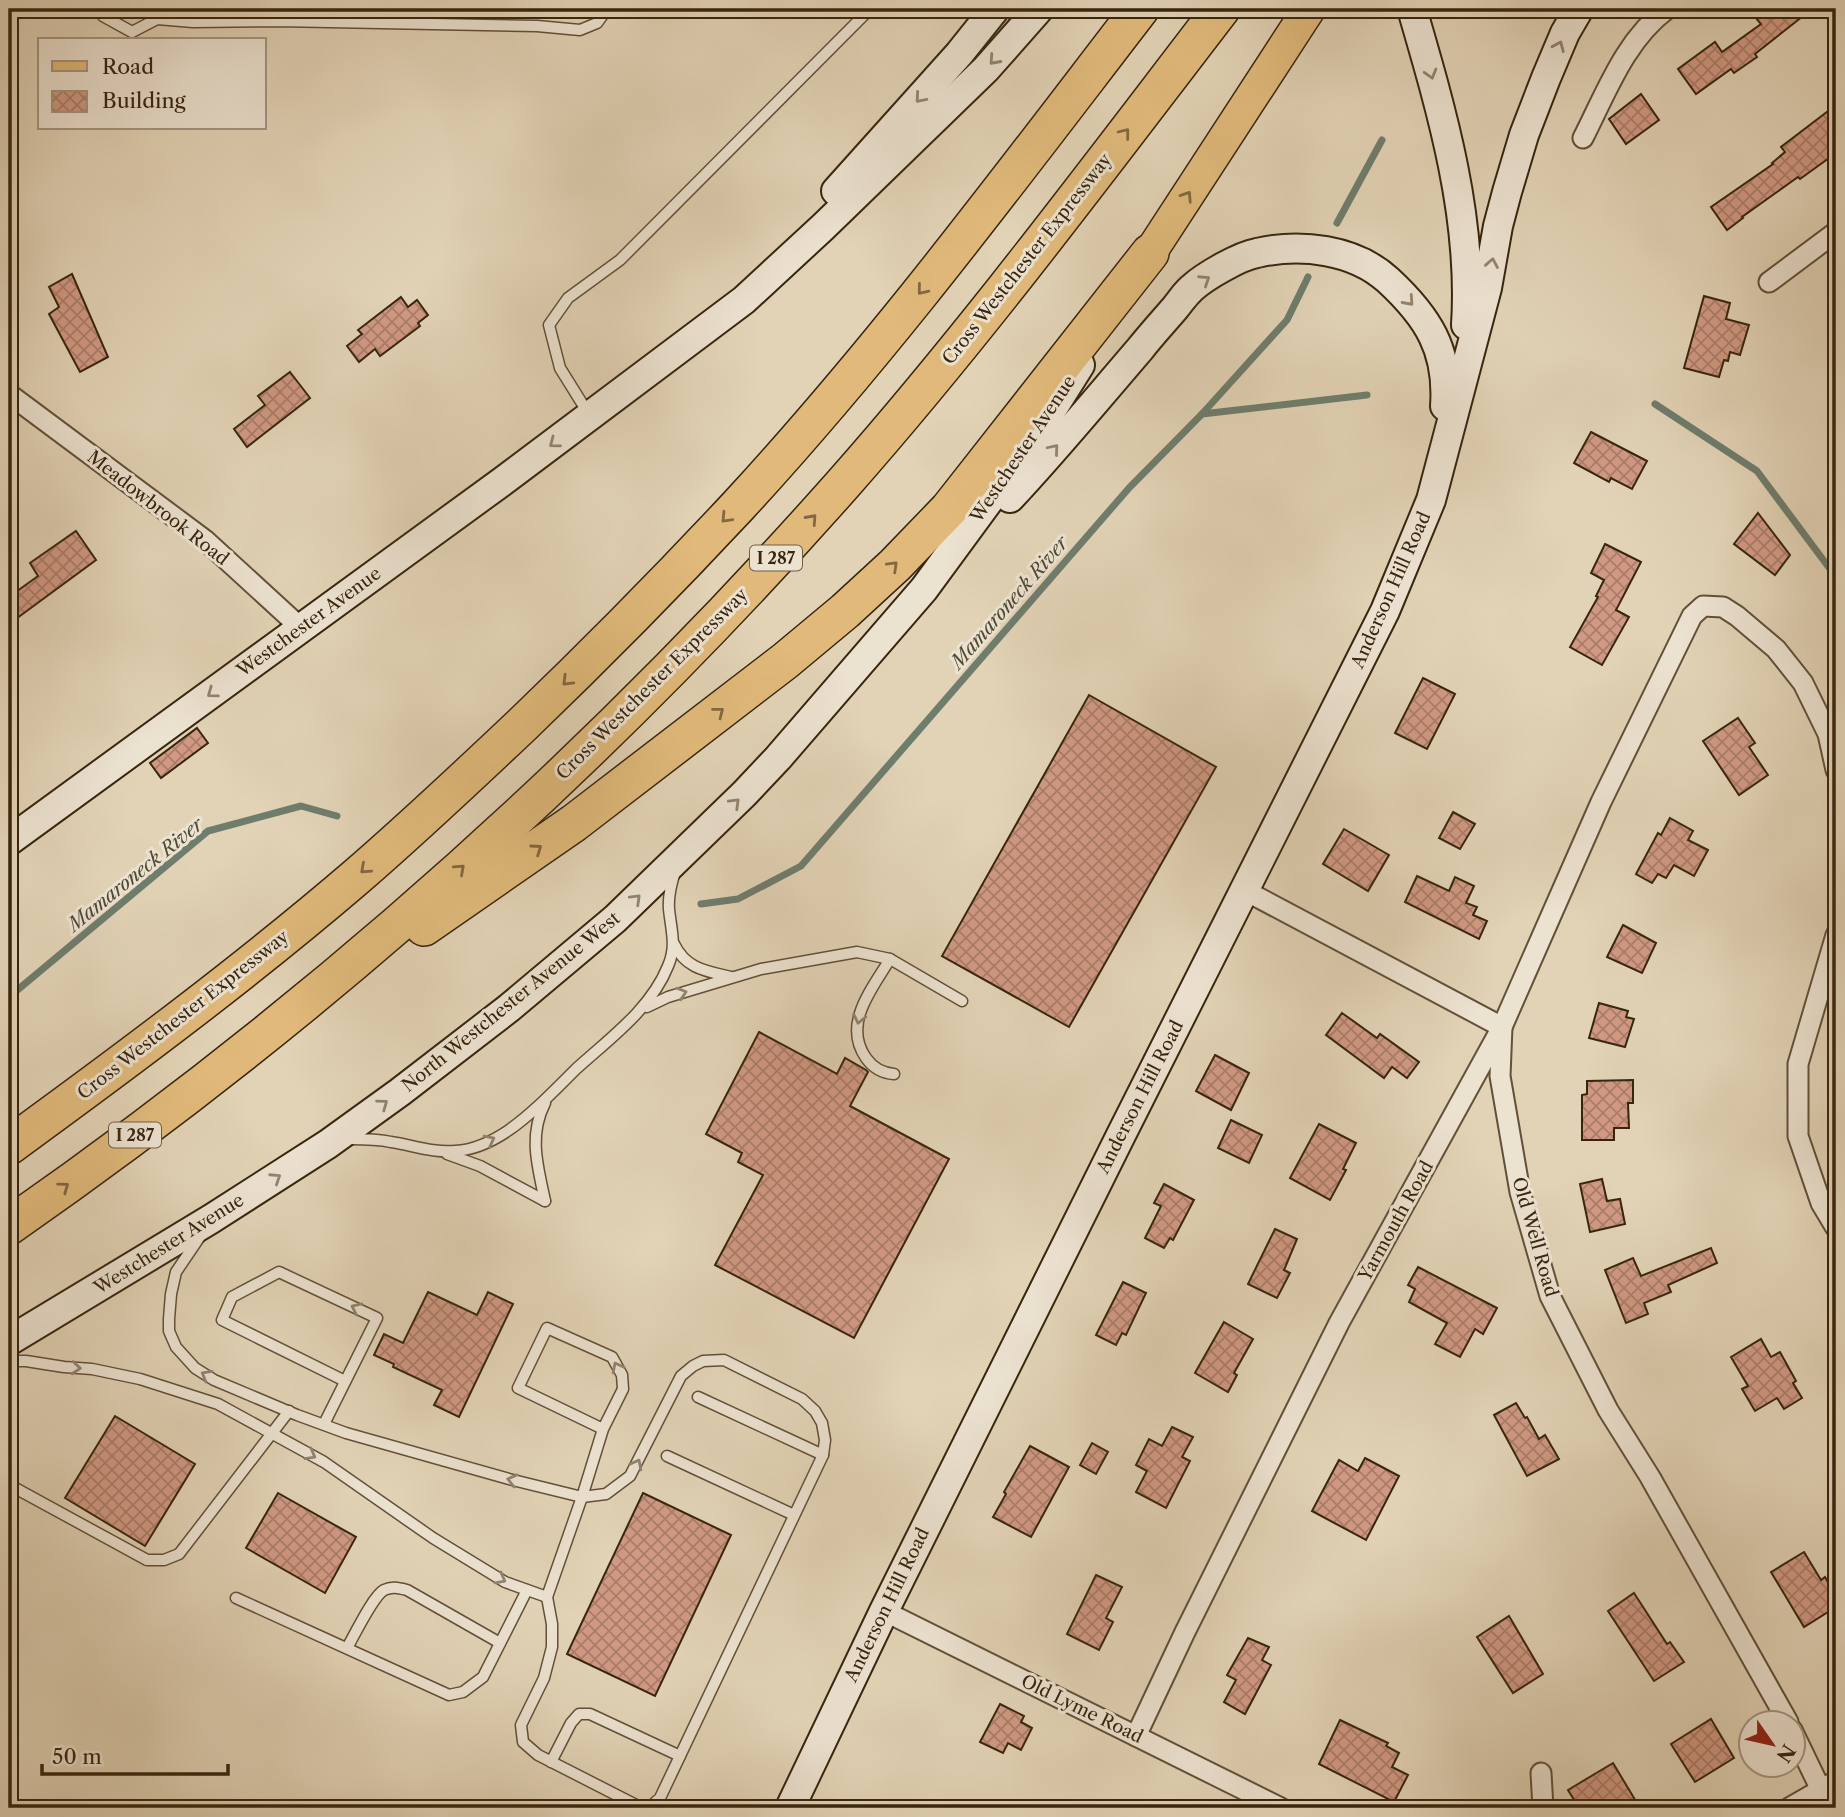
<svg xmlns="http://www.w3.org/2000/svg" width="1845" height="1817" viewBox="0 0 1845 1817" font-family="'Libre Caslon Text',serif">
	<style>
		.lines { fill: none; stroke-linecap: round; stroke-linejoin: round }
		.stream { stroke: #6f7d6d; stroke-width: 7 }
		.building { fill: url(#building-cross-hatch); stroke: #37250f; stroke-width: 2 }
		.service-casing { stroke: #625039; stroke-width: 13 }
		.minor-casing { stroke: #625039; stroke-width: 23 }
		.secondary-casing { stroke: #37250f; stroke-width: 32 }
		.primary-casing { stroke: #37250f; stroke-width: 35 }
		.motorway-casing { stroke: #37250f; stroke-width: 40 }
		.service { stroke: #ece2d0; stroke-width: 10 }
		.minor { stroke: #ece2d0; stroke-width: 19 }
		.secondary { stroke: #ece2d0; stroke-width: 28 }
		.primary { stroke: #e1ba7b; stroke-width: 32 }
		.motorway { stroke: #e1ba7b; stroke-width: 37 }
		.oneway { stroke: #928470 }
		.oneway2 { stroke: #846840 }
		.labels { text-anchor: middle; stroke-width: 6; stroke-linejoin: round; paint-order: stroke }
		.shield { fill: #ece2d0; stroke: #6d5e49; stroke-width: 2 }
		.shield-label { font-size: 16px; font-weight: bold; fill: #37250f }
		.street-label { font-size: 18px; fill: #37250f; stroke: #ece2d0 }
		.water-label { font-size: 19px; font-style: italic; fill: #4e4a36; stroke: #ece2d0 }
	</style>
	<defs>
		<pattern id="building-cross-hatch" width="8" height="8" patternUnits="userSpaceOnUse" patternTransform="scale(1.75)"><rect width="8" height="8" fill="#d19983"/><path d="M0 0l8 8M0 8l8-8" fill="none" stroke="#aa7d6a"/></pattern>
	</defs>
	<rect width="100%" height="100%" fill="#e2d3b6"/>
	<filter id="stains"><feTurbulence type="fractalNoise" baseFrequency=".00286" numOctaves="4"/><feColorMatrix values="0 0 0 0 .2 0 0 0 0 .09 0 0 0 0 .02 0 0 0 .5 -.17"/></filter>
	<radialGradient id="worn" r=".72"><stop offset=".6" stop-color="#630" stop-opacity="0"/><stop offset="1" stop-color="#630" stop-opacity=".3"/></radialGradient>
	<g class="lines">
		<g class="stream">
			<path d="M 1337,223 L 1382,140"/>
			<path d="M 1655,404 L 1757,471 L 1836,577"/>
			<path d="M 1202,414 L 1367,395"/>
			<path d="M 701,904 L 738,899 L 801,866 L 1129,488 L 1202,414 L 1287,320 L 1308,277"/>
			<path d="M 9,997 L 208,831 L 301,806 L 337,816"/>
		</g>
	</g>
	<g class="building">
		<path d="M 1766,9 L 1812,9 L 1755,54 L 1757,57 L 1734,73 L 1731,69 L 1696,94 L 1678,69 L 1715,42 L 1722,52 L 1761,24 L 1755,17 Z"/>
		<path d="M 1641,94 L 1659,120 L 1626,144 L 1609,119 Z"/>
		<path d="M 1836,105 L 1836,153 L 1800,179 L 1798,177 L 1742,217 L 1743,218 L 1727,230 L 1711,207 L 1773,164 L 1772,163 L 1785,152 L 1781,147 Z"/>
		<path d="M 72,274 L 108,357 L 80,372 L 49,314 L 59,307 L 49,287 Z"/>
		<path d="M 1704,296 L 1730,303 L 1726,319 L 1749,325 L 1740,355 L 1730,352 L 1728,361 L 1724,360 L 1719,377 L 1684,368 Z"/>
		<path d="M 401,297 L 408,307 L 417,300 L 428,315 L 418,323 L 420,326 L 380,356 L 375,349 L 359,362 L 347,346 L 362,334 L 358,330 Z"/>
		<path d="M 290,372 L 310,398 L 247,447 L 234,429 L 265,405 L 258,396 Z"/>
		<path d="M 1591,432 L 1647,461 L 1632,489 L 1611,478 L 1609,482 L 1574,463 Z"/>
		<path d="M 1758,513 L 1790,555 L 1775,575 L 1734,544 Z"/>
		<path d="M 76,531 L 96,560 L 9,624 L 9,597 L 38,576 L 30,563 Z"/>
		<path d="M 1605,544 L 1641,562 L 1616,610 L 1629,617 L 1602,665 L 1570,647 L 1598,597 L 1596,596 L 1604,580 L 1591,573 Z"/>
		<path d="M 1423,678 L 1455,694 L 1427,749 L 1395,733 Z"/>
		<path d="M 1089,695 L 1216,767 L 1069,1027 L 942,956 Z"/>
		<path d="M 1738,718 L 1755,743 L 1749,747 L 1768,775 L 1739,795 L 1703,741 Z"/>
		<path d="M 197,728 L 208,743 L 161,778 L 150,763 Z"/>
		<path d="M 1453,812 L 1475,824 L 1460,849 L 1439,838 Z"/>
		<path d="M 1670,818 L 1693,831 L 1688,840 L 1708,850 L 1694,876 L 1674,865 L 1666,878 L 1658,874 L 1652,883 L 1636,874 L 1658,833 L 1661,835 Z"/>
		<path d="M 1344,829 L 1389,855 L 1368,891 L 1323,864 Z"/>
		<path d="M 1417,876 L 1449,891 L 1455,877 L 1474,886 L 1466,903 L 1477,907 L 1473,915 L 1487,921 L 1479,939 L 1405,902 Z"/>
		<path d="M 1623,925 L 1656,943 L 1642,973 L 1607,957 Z"/>
		<path d="M 1599,1003 L 1628,1011 L 1626,1017 L 1634,1019 L 1625,1047 L 1589,1038 Z"/>
		<path d="M 1342,1013 L 1377,1038 L 1380,1034 L 1419,1062 L 1407,1078 L 1392,1067 L 1384,1078 L 1326,1035 Z"/>
		<path d="M 759,1032 L 837,1074 L 845,1058 L 866,1070 L 868,1072 L 850,1106 L 949,1159 L 854,1338 L 715,1265 L 763,1175 L 738,1162 L 742,1153 L 706,1134 Z"/>
		<path d="M 1215,1055 L 1249,1073 L 1231,1110 L 1196,1091 Z"/>
		<path d="M 1633,1080 L 1633,1103 L 1628,1103 L 1629,1128 L 1614,1128 L 1614,1140 L 1582,1140 L 1582,1095 L 1587,1094 L 1587,1081 Z"/>
		<path d="M 1231,1120 L 1262,1135 L 1249,1163 L 1218,1148 Z"/>
		<path d="M 1319,1124 L 1356,1143 L 1343,1169 L 1346,1170 L 1330,1200 L 1290,1178 Z"/>
		<path d="M 1602,1179 L 1607,1201 L 1620,1199 L 1625,1224 L 1590,1232 L 1580,1184 Z"/>
		<path d="M 1164,1184 L 1194,1200 L 1173,1240 L 1170,1238 L 1164,1248 L 1145,1238 L 1161,1206 L 1154,1203 Z"/>
		<path d="M 1275,1229 L 1297,1239 L 1284,1270 L 1290,1273 L 1277,1298 L 1248,1284 Z"/>
		<path d="M 1711,1248 L 1717,1263 L 1668,1285 L 1671,1292 L 1644,1303 L 1648,1314 L 1626,1323 L 1605,1270 L 1633,1258 L 1641,1276 Z"/>
		<path d="M 1418,1267 L 1497,1308 L 1483,1334 L 1475,1329 L 1460,1357 L 1435,1344 L 1447,1323 L 1409,1302 L 1415,1289 L 1408,1285 Z"/>
		<path d="M 1123,1282 L 1146,1293 L 1126,1335 L 1122,1333 L 1116,1345 L 1096,1335 Z"/>
		<path d="M 428,1292 L 477,1315 L 488,1292 L 513,1304 L 459,1417 L 434,1405 L 442,1390 L 393,1367 L 394,1364 L 374,1355 L 384,1334 L 403,1343 Z"/>
		<path d="M 1224,1322 L 1253,1339 L 1234,1373 L 1237,1375 L 1228,1392 L 1195,1373 Z"/>
		<path d="M 1761,1339 L 1771,1357 L 1780,1352 L 1796,1381 L 1793,1383 L 1802,1398 L 1784,1409 L 1777,1398 L 1755,1411 L 1742,1389 L 1748,1386 L 1731,1357 Z"/>
		<path d="M 1516,1403 L 1525,1418 L 1527,1417 L 1539,1439 L 1545,1435 L 1559,1459 L 1527,1476 L 1494,1415 Z"/>
		<path d="M 115,1416 L 195,1464 L 145,1546 L 65,1498 Z"/>
		<path d="M 1172,1427 L 1193,1437 L 1182,1457 L 1190,1461 L 1166,1508 L 1136,1492 L 1147,1471 L 1136,1465 L 1149,1439 L 1162,1446 Z"/>
		<path d="M 1092,1443 L 1108,1452 L 1096,1474 L 1080,1465 Z"/>
		<path d="M 1030,1446 L 1069,1467 L 1031,1537 L 993,1517 L 1006,1494 L 1004,1492 Z"/>
		<path d="M 1365,1458 L 1399,1476 L 1366,1540 L 1312,1511 L 1339,1460 L 1358,1471 Z"/>
		<path d="M 278,1493 L 356,1537 L 325,1593 L 246,1548 Z"/>
		<path d="M 643,1493 L 731,1535 L 655,1696 L 567,1654 Z"/>
		<path d="M 1804,1552 L 1821,1580 L 1825,1577 L 1836,1596 L 1836,1607 L 1804,1627 L 1771,1572 Z"/>
		<path d="M 1096,1575 L 1122,1587 L 1106,1618 L 1113,1622 L 1099,1650 L 1067,1634 Z"/>
		<path d="M 1634,1593 L 1667,1644 L 1670,1642 L 1684,1662 L 1654,1681 L 1608,1611 Z"/>
		<path d="M 1509,1616 L 1543,1674 L 1513,1693 L 1477,1637 Z"/>
		<path d="M 1248,1638 L 1269,1647 L 1262,1660 L 1271,1665 L 1245,1714 L 1224,1702 L 1236,1680 L 1227,1675 Z"/>
		<path d="M 1000,1704 L 1024,1716 L 1021,1722 L 1032,1728 L 1021,1750 L 1008,1743 L 1003,1753 L 980,1742 Z"/>
		<path d="M 1711,1719 L 1734,1758 L 1695,1782 L 1671,1744 Z"/>
		<path d="M 1340,1720 L 1388,1743 L 1386,1746 L 1399,1753 L 1392,1767 L 1408,1775 L 1394,1802 L 1319,1764 Z"/>
		<path d="M 1613,1763 L 1640,1808 L 1579,1808 L 1568,1790 Z"/>
	</g>
	<g class="lines">
		<g class="service-casing">
			<g id="service">
				<path d="M 98,9 L 103,16 L 132,32 L 157,19 L 162,9"/>
				<path d="M 157,19 L 193,22 L 278,21 L 537,26 L 580,30 L 597,23 L 607,9"/>
				<path d="M 588,413 L 560,368 L 549,325 L 568,298 L 620,260 L 870,9"/>
				<path d="M 674,944 C 686,969 706,971 731,977"/>
				<path d="M 890,959 C 872,989 842,1024 866,1058 C 873,1068 882,1073 894,1074"/>
				<path d="M 647,1007 L 668,997 L 761,969 L 857,952 L 890,959 L 962,1001"/>
				<path d="M 349,1139 C 363,1139 377,1139 391,1142 C 412,1145 433,1153 455,1151 C 474,1150 493,1141 509,1130 C 533,1113 555,1090 576,1069 C 609,1039 651,1009 668,966 C 677,946 671,930 669,909 C 668,896 671,884 675,872"/>
				<path d="M 447,1154 L 480,1166 L 545,1201"/>
				<path d="M 545,1201 C 538,1167 528,1136 545,1103"/>
				<path d="M 9,1361 L 26,1361 L 64,1367 L 92,1369 L 140,1379 L 218,1404 L 324,1462 L 433,1538 L 505,1582 L 547,1597 L 582,1497 L 509,1479 L 346,1433 L 297,1415 L 214,1380 L 195,1368 L 176,1347 L 169,1331 L 169,1319 L 171,1294 L 176,1272 L 199,1238"/>
				<path d="M 698,1397 L 823,1455"/>
				<path d="M 324,1424 L 377,1318 L 279,1272 L 232,1297 L 222,1320 L 345,1381"/>
				<path d="M 667,1456 L 794,1515"/>
				<path d="M 15,1488 L 147,1560 L 164,1560 L 179,1554 L 289,1411"/>
				<path d="M 547,1597 L 552,1624 L 552,1647 L 544,1678 L 521,1725 L 523,1742 L 538,1755 L 638,1806 L 651,1806 L 660,1798 L 823,1455 L 825,1440 L 822,1423 L 815,1411 L 802,1399 L 724,1360 L 703,1361 L 693,1366 L 681,1376 L 630,1476 L 606,1494 L 582,1497 L 603,1429 L 623,1389 L 622,1375 L 612,1357 L 547,1328 L 518,1388 L 603,1429"/>
				<path d="M 236,1598 L 449,1695 L 463,1692 L 483,1677 L 527,1590"/>
				<path d="M 9,1622 L 11,1627 L 9,1640"/>
				<path d="M 347,1648 C 354,1636 373,1596 384,1590 C 392,1586 399,1588 407,1590 L 500,1643"/>
				<path d="M 551,1762 L 571,1723 L 579,1714 L 590,1714 L 680,1756"/>
			</g>
		</g>
		<g class="minor-casing">
			<g id="minor">
				<path d="M 1583,138 C 1606,93 1625,40 1667,9"/>
				<path d="M 1769,282 L 1836,232"/>
				<path d="M 9,394 L 205,540 L 301,628"/>
				<path d="M 1244,890 L 1502,1027 L 1500,1076 L 1520,1192 L 1550,1296 L 1608,1410 L 1650,1477 L 1788,1722"/>
				<path d="M 1836,935 L 1798,1064 L 1798,1136 L 1821,1203 L 1836,1228"/>
				<path d="M 884,1611 L 1281,1808"/>
				<path d="M 1792,1730 L 1821,1790 L 1836,1805"/>
				<path d="M 1136,1736 L 1185,1632 L 1339,1323 L 1502,1027 L 1601,802 L 1692,616 L 1703,606 L 1723,607 L 1737,616 L 1776,649 L 1803,683 L 1828,734 L 1836,770"/>
				<path d="M 1541,1773 L 1543,1808"/>
				<path d="M 1789,1808 L 1836,1781"/>
			</g>
		</g>
		<g class="secondary-casing">
			<g id="secondary">
				<path d="M 1412,9 C 1442,112 1473,217 1466,325"/>
				<path d="M 836,191 L 959,54 L 995,9"/>
				<path d="M 1010,498 C 1055,450 1097,399 1140,349 C 1151,335 1163,322 1175,308 C 1180,302 1185,294 1192,288 C 1205,276 1240,256 1257,253 C 1300,243 1354,249 1388,280 C 1428,317 1449,350 1445,406"/>
				<path d="M 9,841 L 503,481 L 744,300 L 823,227 L 986,69 L 1039,9"/>
				<path d="M 9,1341 L 211,1219 L 328,1144 L 400,1092 L 509,1008 L 615,919 L 744,794 L 778,758 L 924,589 L 1029,446 L 1080,365"/>
				<path d="M 790,1808 L 884,1611 L 1120,1137 L 1385,611 L 1431,500 L 1487,288 L 1498,226 L 1507,192 L 1524,135 L 1546,78 L 1565,33 L 1579,9"/>
			</g>
		</g>
		<g class="primary-casing">
			<path id="primary" d="M 1150,253 L 1309,9"/>
		</g>
		<g class="motorway-casing">
			<g id="motorway">
				<path d="M 424,927 L 574,823 L 785,661 L 845,611 L 895,565 L 949,509 L 1150,253"/>
				<path d="M 9,1146 C 127,1060 244,973 355,878 C 412,829 467,777 522,725 C 596,654 668,581 738,506 C 883,349 1010,178 1140,9"/>
				<path d="M 9,1226 C 315,1013 596,763 843,484 C 977,332 1098,169 1221,9"/>
			</g>
		</g>
		<use href="#service" class="service"/>
		<use href="#minor" class="minor"/>
		<use href="#secondary" class="secondary"/>
		<use href="#primary" class="primary"/>
		<use href="#motorway" class="motorway"/>
	</g>
	<defs><path id="oneway-chevron" d="M-2-3.5L2.5 0L-2 3.5" fill="none" stroke-width="1.6" stroke-linecap="round" stroke-linejoin="round" transform="scale(1.75)"/></defs>
	<g class="oneway">
		<use href="#oneway-chevron" transform="translate(1559 46) rotate(-67)"/>
		<use href="#oneway-chevron" transform="translate(994 60) rotate(132)"/>
		<use href="#oneway-chevron" transform="translate(1431 74) rotate(74)"/>
		<use href="#oneway-chevron" transform="translate(920 98) rotate(131)"/>
		<use href="#oneway-chevron" transform="translate(1492 263) rotate(-80)"/>
		<use href="#oneway-chevron" transform="translate(1205 280) rotate(-33)"/>
		<use href="#oneway-chevron" transform="translate(1409 301) rotate(48)"/>
		<use href="#oneway-chevron" transform="translate(554 443) rotate(143)"/>
		<use href="#oneway-chevron" transform="translate(1054 449) rotate(-50)"/>
		<use href="#oneway-chevron" transform="translate(212 693) rotate(144)"/>
		<use href="#oneway-chevron" transform="translate(735 803) rotate(-44)"/>
		<use href="#oneway-chevron" transform="translate(636 899) rotate(-44)"/>
		<use href="#oneway-chevron" transform="translate(682 993) rotate(-17)"/>
		<use href="#oneway-chevron" transform="translate(859 1019) rotate(102)"/>
		<use href="#oneway-chevron" transform="translate(383 1104) rotate(-36)"/>
		<use href="#oneway-chevron" transform="translate(490 1140) rotate(-27)"/>
		<use href="#oneway-chevron" transform="translate(276 1178) rotate(-33)"/>
		<use href="#oneway-chevron" transform="translate(356 1308) rotate(-155)"/>
		<use href="#oneway-chevron" transform="translate(617 1367) rotate(-117)"/>
		<use href="#oneway-chevron" transform="translate(76 1368) rotate(5)"/>
		<use href="#oneway-chevron" transform="translate(206 1375) rotate(-150)"/>
		<use href="#oneway-chevron" transform="translate(311 1455) rotate(29)"/>
		<use href="#oneway-chevron" transform="translate(637 1464) rotate(-63)"/>
		<use href="#oneway-chevron" transform="translate(512 1480) rotate(-166)"/>
		<use href="#oneway-chevron" transform="translate(501 1579) rotate(28)"/>
	</g>
	<g class="oneway2">
		<use href="#oneway-chevron" transform="translate(1125 133) rotate(-52)"/>
		<use href="#oneway-chevron" transform="translate(1187 196) rotate(-57)"/>
		<use href="#oneway-chevron" transform="translate(922 290) rotate(129)"/>
		<use href="#oneway-chevron" transform="translate(726 518) rotate(133)"/>
		<use href="#oneway-chevron" transform="translate(812 519) rotate(-48)"/>
		<use href="#oneway-chevron" transform="translate(893 566) rotate(-44)"/>
		<use href="#oneway-chevron" transform="translate(567 681) rotate(135)"/>
		<use href="#oneway-chevron" transform="translate(719 712) rotate(-38)"/>
		<use href="#oneway-chevron" transform="translate(537 849) rotate(-35)"/>
		<use href="#oneway-chevron" transform="translate(365 869) rotate(138)"/>
		<use href="#oneway-chevron" transform="translate(460 869) rotate(-42)"/>
		<use href="#oneway-chevron" transform="translate(64 1187) rotate(-36)"/>
	</g>
	<g class="labels">
		<g class="shield">
			<rect x="750" y="545.5" width="52" height="25" rx="5"/>
			<rect x="109" y="1122.5" width="52" height="25" rx="5"/>
		</g>
		<g class="shield-label">
			<text x="776" y="564">I 287</text>
			<text x="135" y="1141">I 287</text>
		</g>
		<g class="street-label">
			<text transform="translate(1027 259) rotate(-52)" y="6">Cross Westchester Expressway</text>
			<text transform="translate(1023 449) rotate(-56)" y="6">Westchester Avenue</text>
			<text transform="translate(158 508) rotate(38)" y="6">Meadowbrook Road</text>
			<text transform="translate(1391 590) rotate(-66)" y="6">Anderson Hill Road</text>
			<text transform="translate(309 622) rotate(-36)" y="6">Westchester Avenue</text>
			<text transform="translate(652 684) rotate(-45)" y="6">Cross Westchester Expressway</text>
			<text transform="translate(511 1002) rotate(-39)" y="6">North Westchester Avenue West</text>
			<text transform="translate(183 1015) rotate(-38)" y="6">Cross Westchester Expressway</text>
			<text transform="translate(1140 1097) rotate(-63)" y="6">Anderson Hill Road</text>
			<text transform="translate(1396 1221) rotate(-61)" y="6">Yarmouth Road</text>
			<text transform="translate(1535 1237) rotate(74)" y="6">Old Well Road</text>
			<text transform="translate(169 1244) rotate(-32)" y="6">Westchester Avenue</text>
			<text transform="translate(887 1605) rotate(-64)" y="6">Anderson Hill Road</text>
			<text transform="translate(1082 1709) rotate(26)" y="6">Old Lyme Road</text>
		</g>
		<g class="water-label">
			<text transform="translate(1009 602) rotate(-49)" y="7">Mamaroneck River</text>
			<text transform="translate(135 874) rotate(-39)" y="7">Mamaroneck River</text>
		</g>
	</g>
	<rect width="1845" height="1817" fill="none" stroke="#e2d3b6" stroke-width="35"/>
	<rect x="10" y="10" width="1824" height="1796" fill="none" stroke="#37250f" stroke-width="3.5"/>
	<rect x="18" y="18" width="1810" height="1782" fill="none" stroke="#37250f" stroke-width="2"/>
	<rect x="38" y="38" width="228" height="91" fill="#ece2d0" stroke="#a49683" stroke-width="2"/>
	<rect x="52" y="61" width="35" height="10" fill="#e1ba7b" stroke="#a49683" stroke-width="2"/>
	<text x="102" y="74" font-size="21" fill="#37250f">Road</text>
	<rect x="52" y="91" width="35" height="21" fill="url(#building-cross-hatch)" stroke="#a49683" stroke-width="2"/>
	<text x="102" y="108" font-size="21" fill="#37250f">Building</text>
	<g transform="translate(1772 1744) rotate(124)"><circle r="33" fill="#ece2d0" stroke="#a49683" stroke-width="2"/>
	<path d="M0-5L12 26L0 18L-12 26Z" fill="#8f2418"/>
	<text y="-10" font-size="19" font-weight="bold" text-anchor="middle" fill="#37250f">N</text>
	</g>
	<path d="M42 1764v10h186v-10" fill="none" stroke="#37250f" stroke-width="3.5"/>
	<text x="52" y="1764" font-size="21" fill="#37250f" stroke="#ece2d0" stroke-width="5" paint-order="stroke">50 m</text>
	<rect width="100%" height="100%" filter="url(#stains)"/>
	<rect width="100%" height="100%" fill="url(#worn)"/>
</svg>
